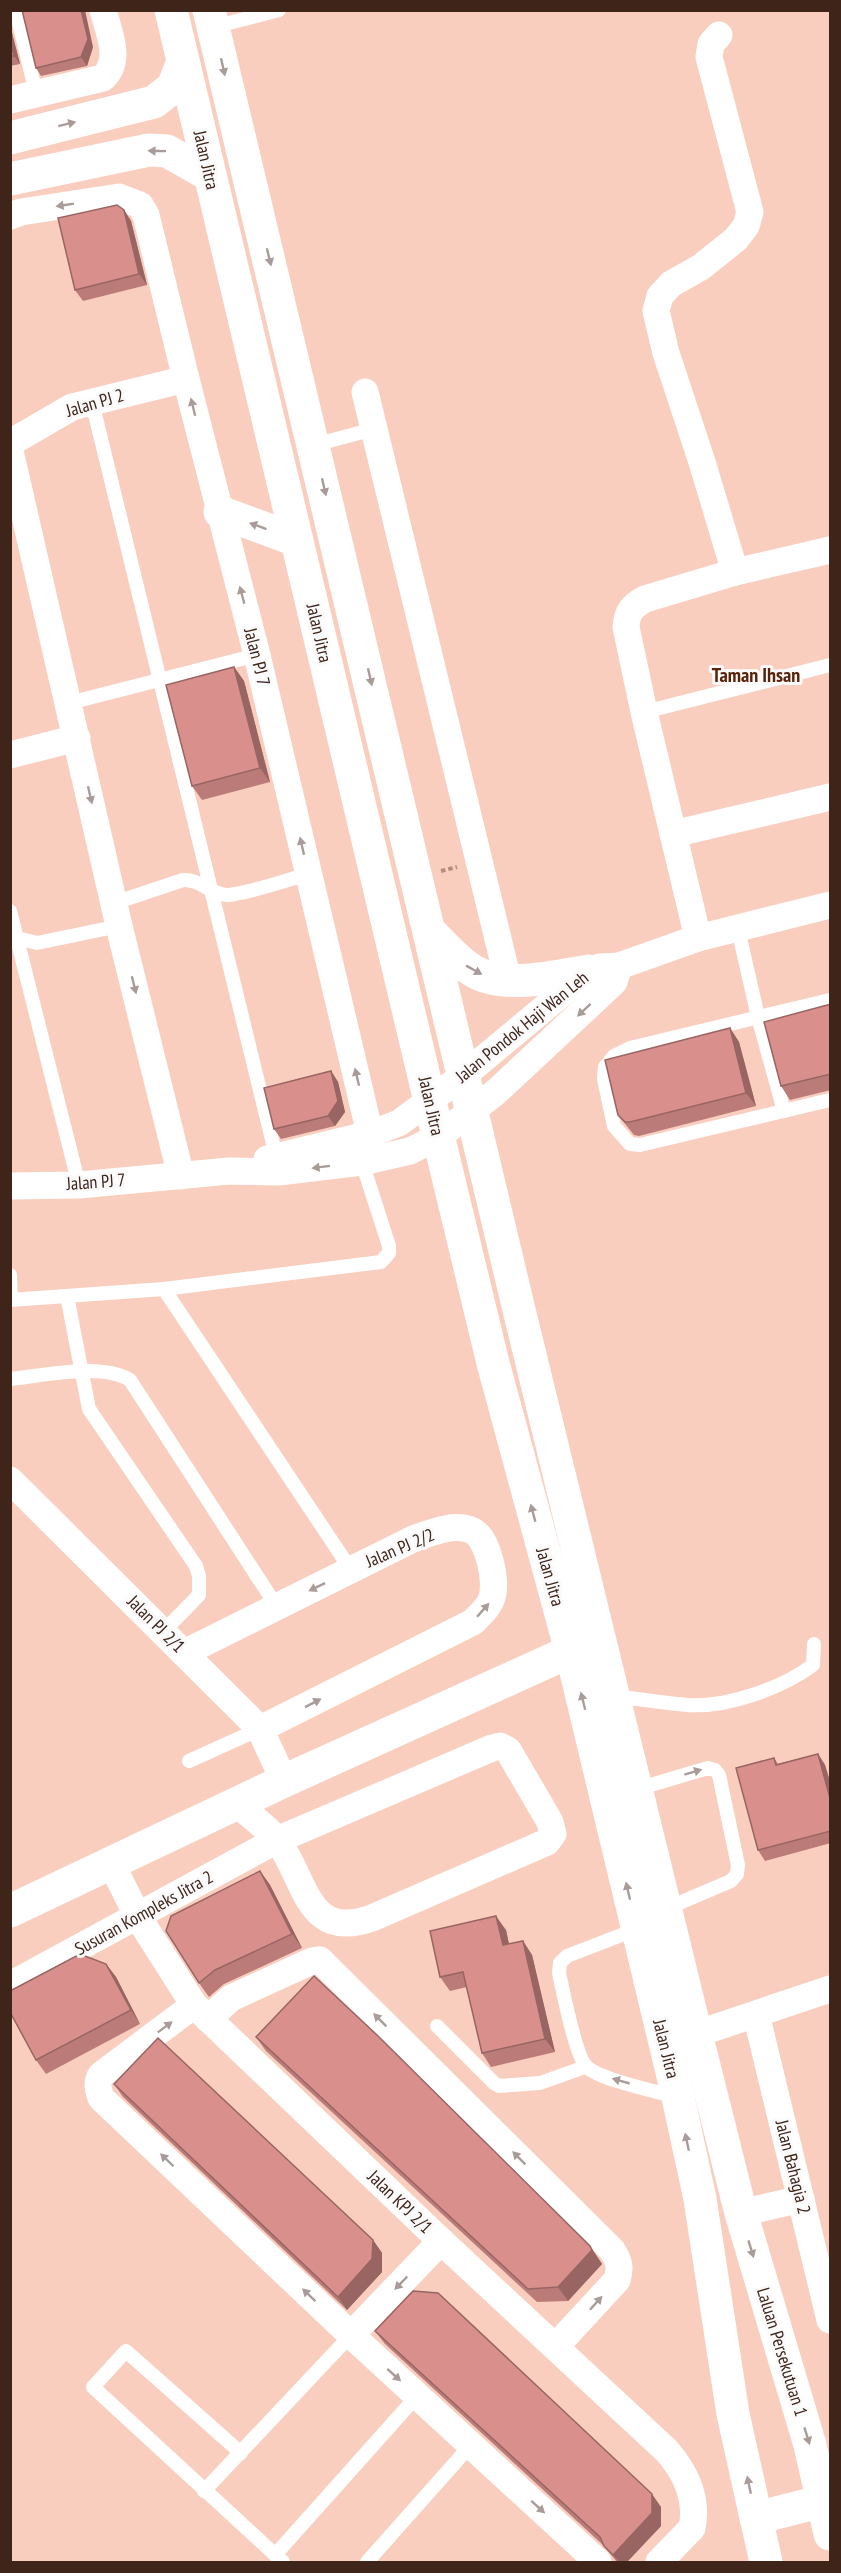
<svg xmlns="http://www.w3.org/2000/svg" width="841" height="2573" viewBox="0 0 841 2573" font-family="'PT Sans Narrow',sans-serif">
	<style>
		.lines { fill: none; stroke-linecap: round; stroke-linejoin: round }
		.path { stroke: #b28d80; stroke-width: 4; stroke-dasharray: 4.5 3; stroke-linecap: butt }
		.service { stroke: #fff; stroke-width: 14 }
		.minor { stroke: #fff; stroke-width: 27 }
		.tertiary { stroke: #fff; stroke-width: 33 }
		.secondary { stroke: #fff; stroke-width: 33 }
		.trunk { stroke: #fff; stroke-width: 33 }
		.wall { fill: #bb7c79 }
		.shaded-wall { fill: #986563 }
		.building { fill: #d9908d; stroke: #986563; stroke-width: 1.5 }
		.oneway { fill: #a99c98 }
		.labels { text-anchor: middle; stroke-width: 6; stroke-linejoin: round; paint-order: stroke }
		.street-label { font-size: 18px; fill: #3f241a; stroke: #fafafa }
		.neighbourhood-label { font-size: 20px; font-weight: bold; fill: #5a2209; stroke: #fafafa }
	</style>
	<rect width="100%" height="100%" fill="#f9cebe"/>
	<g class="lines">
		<path class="path" d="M 441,871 L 457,867"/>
		<g class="service">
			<path d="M 16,10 L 36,93"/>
			<path d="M 213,27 L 279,10"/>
			<path d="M 92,402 L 276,1156"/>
			<path d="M 314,445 L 374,429"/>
			<path d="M 69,703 L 257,655"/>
			<path d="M 644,712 L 830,665"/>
			<path d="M 114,903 L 183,880 C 200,879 210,894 227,895 C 244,895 289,879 309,874"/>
			<path d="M 10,911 L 79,1185"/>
			<path d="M 738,929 L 758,1017 L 784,1111"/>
			<path d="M 13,937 L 37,943 L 119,926"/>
			<path d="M 830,1000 L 630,1048 L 614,1056 L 605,1067 L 604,1079 L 614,1126 L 630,1144 L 640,1145 L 830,1100"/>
			<path d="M 10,1275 L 11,1300"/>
			<path d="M 164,1289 L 351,1570"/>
			<path d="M 67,1296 L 89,1409 L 196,1566 L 199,1576 L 199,1595 L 163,1632"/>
			<path d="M 10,1300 L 164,1289 L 381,1262 L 389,1253 L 389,1246 L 362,1162"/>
			<path d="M 10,1379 C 43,1376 101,1362 130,1380 L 277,1607"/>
			<path d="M 614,1696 C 638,1699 663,1703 687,1705 C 727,1708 782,1688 813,1665 L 814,1644"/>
			<path d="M 189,1761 L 260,1729"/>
			<path d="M 637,1789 L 708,1768 L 715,1770 L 719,1775 L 738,1865 L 737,1874 L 731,1881 L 665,1909"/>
			<path d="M 637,1929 L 567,1956 L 560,1963 L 559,1973 C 563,1991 576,2058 587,2067 C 601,2080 655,2091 676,2097"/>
			<path d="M 437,2026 L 494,2083 L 499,2086 L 540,2083 L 585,2067"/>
			<path d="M 241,2453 L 126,2351 L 93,2387 L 283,2562"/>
			<path d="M 204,2491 L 351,2335"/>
			<path d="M 275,2555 L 417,2396"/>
			<path d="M 367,2562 L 470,2446"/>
		</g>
		<g class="minor">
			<path d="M 719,35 L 711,44 L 709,57 L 750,212 L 746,226 L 736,239 L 701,267 L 671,284 L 660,296 L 656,311 L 666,353 L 702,462 L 735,572"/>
			<path d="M 10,100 L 103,78 C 122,60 109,33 103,10"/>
			<path d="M 10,216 L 21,212 L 119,197 L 140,205 L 146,215 L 186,379 L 257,655 L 370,1134"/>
			<path d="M 365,392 L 508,980"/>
			<path d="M 10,443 L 72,407 L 186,379"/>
			<path d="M 10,451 L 119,926 L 181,1176"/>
			<path d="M 10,755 L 77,738"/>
			<path d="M 673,834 L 830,797"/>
			<path d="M 698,938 L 644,712 L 626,627 C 627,612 632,606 645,599 L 735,572 L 830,550"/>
			<path d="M 267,1159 L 370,1134 L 399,1123 L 464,1075 L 589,971 L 600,967 L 619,966 L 698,938 L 830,905"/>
			<path d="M 10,1186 L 79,1185 L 229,1171 L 279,1172 L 362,1162 L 410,1151 L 438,1137 L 496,1092 L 614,982 L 619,966"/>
			<path d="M 10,1480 L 260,1729 L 284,1781"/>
			<path d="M 184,1653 L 413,1539 C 430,1533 455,1522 473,1531 C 489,1540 498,1584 491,1600 C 488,1609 479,1615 473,1622 L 260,1729"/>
			<path d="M 111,1863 L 138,1917 L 194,2005 L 441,2241 L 667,2451 C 686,2473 698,2499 692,2528 L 659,2562"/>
			<path d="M 10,1985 L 277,1840 L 492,1748 L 500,1746 L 508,1750 L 550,1822 L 553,1834 L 547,1842 L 372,1918 C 307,1941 307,1882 278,1841 C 267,1827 249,1815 236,1803"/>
			<path d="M 194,2005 L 101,2075 C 96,2083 98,2089 101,2098 L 351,2335 L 598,2562"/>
			<path d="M 756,2014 L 830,2320"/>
			<path d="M 208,2019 L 231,1998 L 312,1961 L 320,1960 L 612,2250 C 619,2261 621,2267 617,2280 L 556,2346"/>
			<path d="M 696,2034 L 830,1989"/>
			<path d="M 741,2213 L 801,2199"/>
			<path d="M 351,2335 L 441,2241"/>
		</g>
		<g class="tertiary">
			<path d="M 10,138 L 154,102 L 173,87 L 183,61"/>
			<path d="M 10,179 L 149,150 L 167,151 L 209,175"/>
		</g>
		<path class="secondary" d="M 10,1911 L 284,1781 L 571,1651"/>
		<g class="trunk">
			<path d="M 171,10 L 437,1131 L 493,1363 L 571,1651 L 678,2097 L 700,2199 L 733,2414 L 766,2562"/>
			<path d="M 209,10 L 521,1318 L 696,2034 L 741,2213 L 810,2445 L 830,2534"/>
			<path d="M 220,512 L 296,540"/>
			<path d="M 430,932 C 445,946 460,965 479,974 C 510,988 558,976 589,971"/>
			<path d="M 756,2518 L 823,2501"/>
		</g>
	</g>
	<g class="wall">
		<path d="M 10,25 L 20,64 L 10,66 Z"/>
		<path d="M 93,47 L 87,66 L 41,76 L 36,68 Z"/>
		<path d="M 124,210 L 131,221 L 147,285 L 83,301 L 75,290 Z"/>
		<path d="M 234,667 L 244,681 L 270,782 L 202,800 L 192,786 Z"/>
		<path d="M 831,1004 L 831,1090 L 790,1100 L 781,1086 Z"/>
		<path d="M 730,1028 L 739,1042 L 756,1106 L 639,1136 L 634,1135 L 618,1115 Z"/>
		<path d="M 331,1071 L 338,1082 L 345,1112 L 335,1126 L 281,1139 L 274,1129 Z"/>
		<path d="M 818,1754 L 825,1765 L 831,1785 L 831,1843 L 765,1861 L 758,1850 L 774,1758 L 778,1764 Z"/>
		<path d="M 260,1871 L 270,1885 L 302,1948 L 224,1984 L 209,1997 L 199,1983 Z"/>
		<path d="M 506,1930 L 509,1944 L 523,1941 L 532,1955 L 555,2052 L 491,2067 L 482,2053 L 467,1987 L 450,1991 L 440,1977 Z"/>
		<path d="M 106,1964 L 116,1977 L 140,2024 L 46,2074 L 36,2060 Z"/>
		<path d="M 256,2037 L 590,2246 L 602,2264 L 568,2301 L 537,2302 L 266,2051 Z"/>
		<path d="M 114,2084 L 373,2240 L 382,2253 L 382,2272 L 347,2310 L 123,2097 Z"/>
		<path d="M 375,2331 L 661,2507 L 661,2526 L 627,2562 L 617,2562 L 604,2546 L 385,2344 Z"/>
	</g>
	<g class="shaded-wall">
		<path d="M 81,10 L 85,10 L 93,47 L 87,66 L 81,57 Z"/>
		<path d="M 10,25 L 20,64 L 14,56 L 10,41 Z"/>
		<path d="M 124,210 L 131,221 L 147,285 L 139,274 Z"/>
		<path d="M 234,667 L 244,681 L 270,782 L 260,768 Z"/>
		<path d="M 730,1028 L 739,1042 L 756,1106 L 746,1093 Z"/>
		<path d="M 331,1071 L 338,1082 L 345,1112 L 335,1126 L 328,1116 Z"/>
		<path d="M 818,1754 L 825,1765 L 831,1785 L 831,1802 Z"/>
		<path d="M 260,1871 L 270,1885 L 302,1948 L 292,1934 Z"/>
		<path d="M 496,1916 L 506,1930 L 512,1959 L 503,1945 Z"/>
		<path d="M 523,1941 L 532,1955 L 555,2052 L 545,2039 Z"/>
		<path d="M 106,1964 L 116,1977 L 140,2024 L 131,2010 Z"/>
		<path d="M 373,2240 L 382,2253 L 382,2272 L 347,2310 L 338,2297 Z"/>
		<path d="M 590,2246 L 602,2264 L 568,2301 L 558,2287 Z"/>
		<path d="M 652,2494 L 661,2507 L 661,2526 L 627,2562 L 619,2562 L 613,2555 Z"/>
	</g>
	<g class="building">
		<path d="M 22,10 L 81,10 L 88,39 L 81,57 L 36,68 Z"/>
		<path d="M 10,41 L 14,56 L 10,56 Z"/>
		<path d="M 117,205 L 124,210 L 139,274 L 75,290 L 58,218 Z"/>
		<path d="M 234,667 L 260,768 L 192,786 L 166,685 Z"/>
		<path d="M 831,1004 L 831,1074 L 781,1086 L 764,1022 Z"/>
		<path d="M 730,1028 L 746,1093 L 630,1122 L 625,1122 L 618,1115 L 605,1060 Z"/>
		<path d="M 331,1071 L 338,1101 L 328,1116 L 274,1129 L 264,1088 Z"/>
		<path d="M 818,1754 L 831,1802 L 831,1831 L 758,1850 L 736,1768 L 774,1758 L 776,1765 Z"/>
		<path d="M 260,1871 L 292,1934 L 215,1970 L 199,1983 L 166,1931 L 171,1916 Z"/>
		<path d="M 496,1916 L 503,1945 L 523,1941 L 545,2039 L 482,2053 L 463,1972 L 440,1977 L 430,1931 Z"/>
		<path d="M 80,1954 L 106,1964 L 131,2010 L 36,2060 L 10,2012 L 10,1991 Z"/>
		<path d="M 314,1976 L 377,2035 L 590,2246 L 592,2250 L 558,2287 L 528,2289 L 256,2037 Z"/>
		<path d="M 158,2038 L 373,2240 L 372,2259 L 338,2297 L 114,2084 Z"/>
		<path d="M 413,2291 L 438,2293 L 652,2494 L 652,2513 L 613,2555 L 604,2546 L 600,2537 L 375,2331 Z"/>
	</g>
	<defs><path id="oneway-solid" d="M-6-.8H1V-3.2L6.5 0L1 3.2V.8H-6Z" transform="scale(1.5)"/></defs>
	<g class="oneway">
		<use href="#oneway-solid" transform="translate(223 67) rotate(77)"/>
		<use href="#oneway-solid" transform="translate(67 124) rotate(-14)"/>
		<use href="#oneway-solid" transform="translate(157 151) rotate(-179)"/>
		<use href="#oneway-solid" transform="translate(65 205) rotate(171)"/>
		<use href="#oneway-solid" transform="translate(269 257) rotate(76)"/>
		<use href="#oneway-solid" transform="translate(193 407) rotate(-104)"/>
		<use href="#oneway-solid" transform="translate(324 487) rotate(77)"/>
		<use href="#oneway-solid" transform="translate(258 526) rotate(-160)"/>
		<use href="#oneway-solid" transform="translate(242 595) rotate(-105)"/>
		<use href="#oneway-solid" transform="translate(370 677) rotate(77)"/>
		<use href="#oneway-solid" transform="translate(90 795) rotate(77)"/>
		<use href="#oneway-solid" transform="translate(302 846) rotate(-103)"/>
		<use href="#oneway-solid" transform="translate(474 970) rotate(29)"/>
		<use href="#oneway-solid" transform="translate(134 985) rotate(76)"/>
		<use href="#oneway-solid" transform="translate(584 1010) rotate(137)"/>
		<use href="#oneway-solid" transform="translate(357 1077) rotate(-103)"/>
		<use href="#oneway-solid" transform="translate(321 1167) rotate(173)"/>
		<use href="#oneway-solid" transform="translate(533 1513) rotate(-105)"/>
		<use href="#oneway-solid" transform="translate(317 1587) rotate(154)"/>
		<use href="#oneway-solid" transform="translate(483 1610) rotate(-49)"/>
		<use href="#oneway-solid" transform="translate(583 1701) rotate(-104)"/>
		<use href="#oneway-solid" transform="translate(313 1703) rotate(-27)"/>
		<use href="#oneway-solid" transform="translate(693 1772) rotate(-17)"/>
		<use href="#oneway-solid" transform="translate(628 1891) rotate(-103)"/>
		<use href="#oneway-solid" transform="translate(380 2020) rotate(-135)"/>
		<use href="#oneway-solid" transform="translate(165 2027) rotate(-37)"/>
		<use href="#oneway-solid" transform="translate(621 2081) rotate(-164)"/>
		<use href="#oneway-solid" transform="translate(687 2142) rotate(-102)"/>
		<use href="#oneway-solid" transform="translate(519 2158) rotate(-135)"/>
		<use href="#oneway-solid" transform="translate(167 2160) rotate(-136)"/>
		<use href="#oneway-solid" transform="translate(751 2249) rotate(73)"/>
		<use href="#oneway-solid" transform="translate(401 2283) rotate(134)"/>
		<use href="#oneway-solid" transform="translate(309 2295) rotate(-136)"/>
		<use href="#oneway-solid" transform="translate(596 2303) rotate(-48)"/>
		<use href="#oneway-solid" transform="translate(394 2375) rotate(42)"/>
		<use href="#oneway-solid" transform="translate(807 2436) rotate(73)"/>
		<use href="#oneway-solid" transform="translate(749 2485) rotate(-102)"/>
		<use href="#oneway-solid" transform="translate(538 2507) rotate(42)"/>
	</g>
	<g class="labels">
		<g class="street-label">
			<text transform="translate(206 160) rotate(77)" y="6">Jalan Jitra</text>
			<text transform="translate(95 403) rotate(-16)" y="6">Jalan PJ 2</text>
			<text transform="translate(319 633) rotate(77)" y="6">Jalan Jitra</text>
			<text transform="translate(257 657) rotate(76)" y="6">Jalan PJ 7</text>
			<text transform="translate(522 1027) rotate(-39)" y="6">Jalan Pondok Haji Wan Leh</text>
			<text transform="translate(431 1106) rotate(77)" y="6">Jalan Jitra</text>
			<text transform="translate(96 1182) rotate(-4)" y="6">Jalan PJ 7</text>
			<text transform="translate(400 1548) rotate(-23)" y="6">Jalan PJ 2/2</text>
			<text transform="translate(550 1577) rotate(74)" y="6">Jalan Jitra</text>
			<text transform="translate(156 1624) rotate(45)" y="6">Jalan PJ 2/1</text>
			<text transform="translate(144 1913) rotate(-29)" y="6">Susuran Kompleks Jitra 2</text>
			<text transform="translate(666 2049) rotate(76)" y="6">Jalan Jitra</text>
			<text transform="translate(793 2167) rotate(76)" y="6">Jalan Bahagia 2</text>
			<text transform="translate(400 2202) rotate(44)" y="6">Jalan KPJ 2/1</text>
			<text transform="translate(782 2352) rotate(73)" y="6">Laluan Persekutuan 1</text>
		</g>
		<g class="neighbourhood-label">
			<text x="756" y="682">Taman Ihsan</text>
		</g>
	</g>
	<rect width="841" height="2573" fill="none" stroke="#3f241a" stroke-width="24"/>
</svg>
